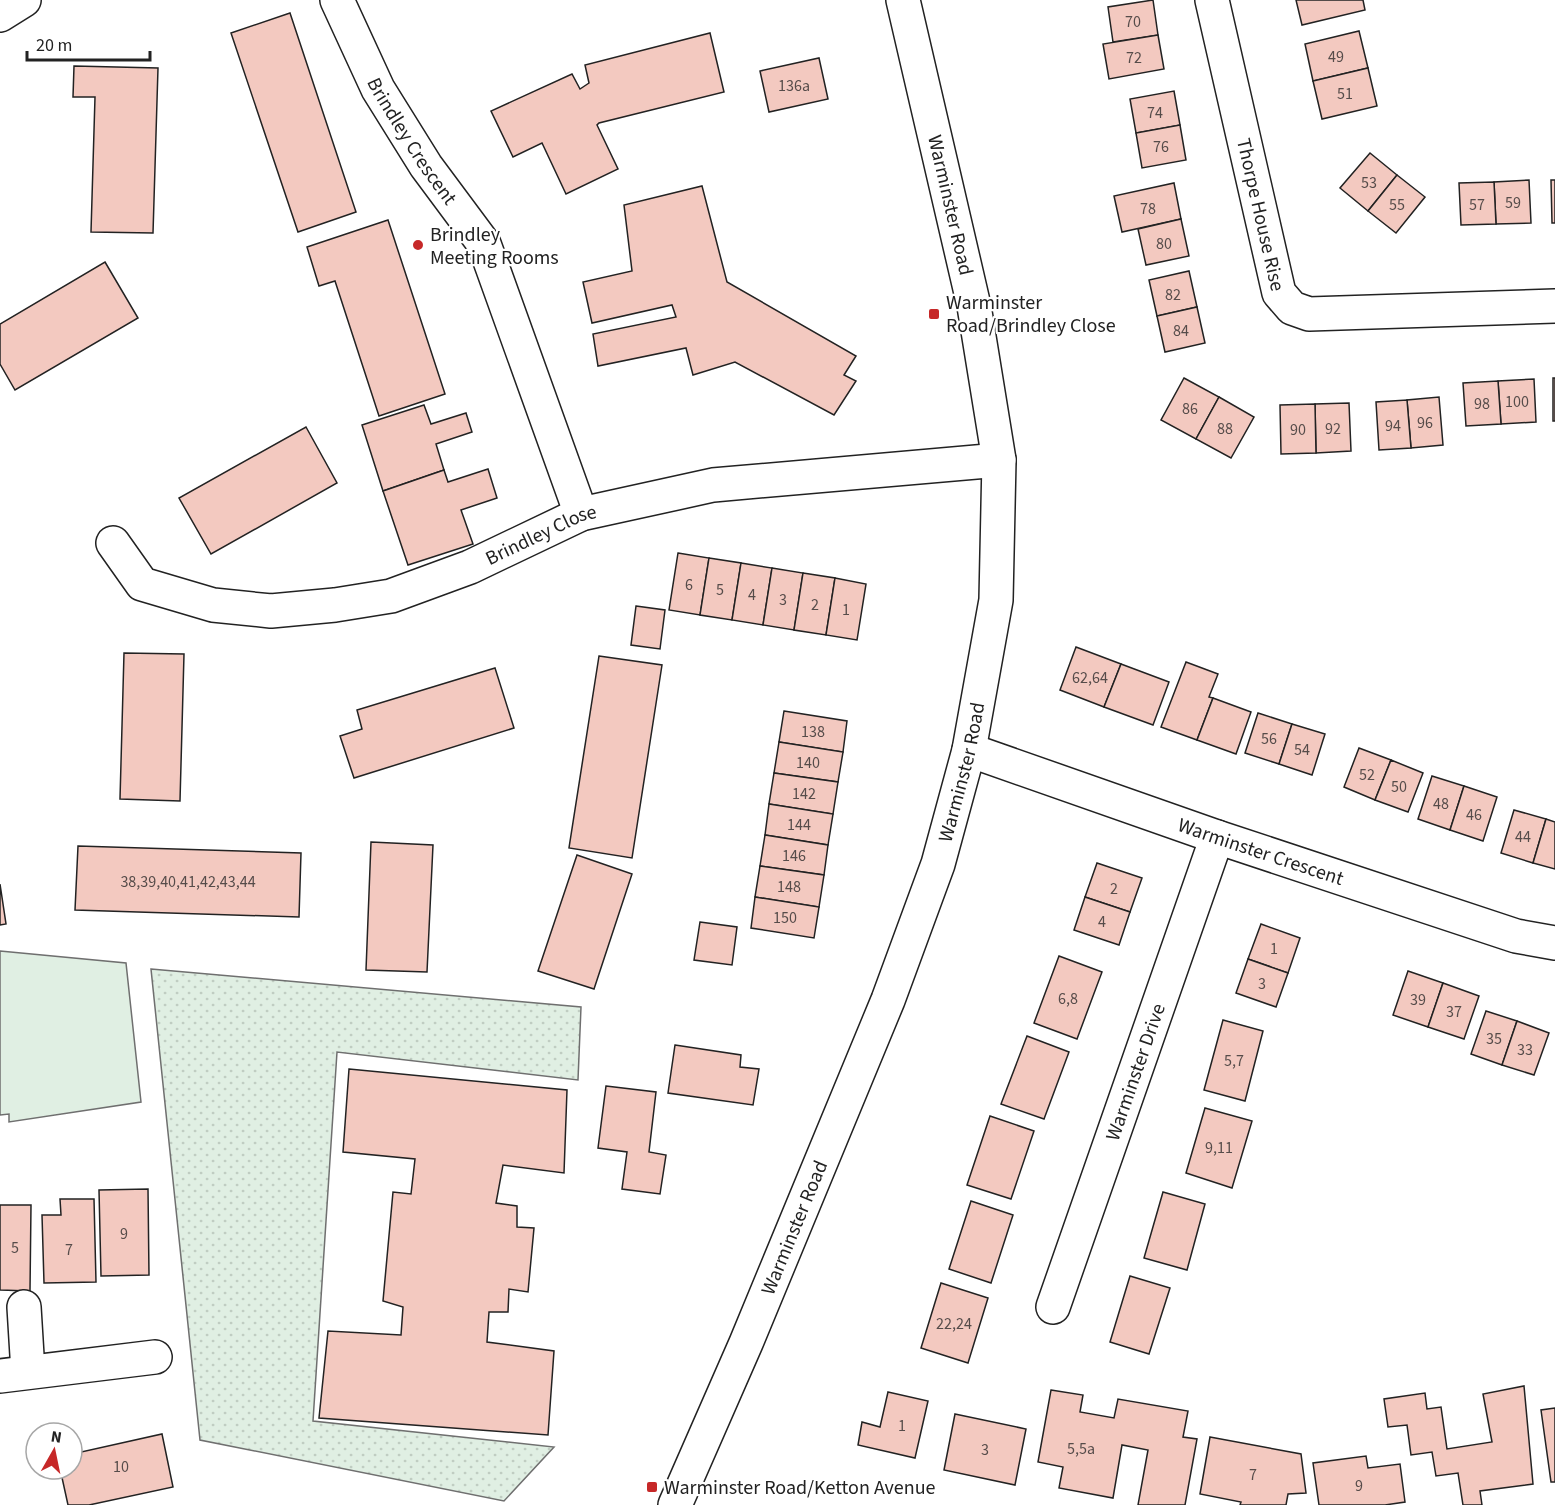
<svg xmlns="http://www.w3.org/2000/svg" width="1555" height="1505" viewBox="0 0 1555 1505" font-family="'Source Sans 3',sans-serif">
	<style>
		.grass { fill: url(#grass-dots); stroke: #6f6f6f; stroke-width: 1.5 }
		.garden { fill: #e0efe3; stroke: #6f6f6f; stroke-width: 1.5 }
		.building { fill: #f3c9c0; stroke: #222; stroke-width: 1.5 }
		.lines { fill: none; stroke-linecap: round; stroke-linejoin: round }
		.street-casing { stroke: #222; stroke-width: 36 }
		.street { stroke: #fff; stroke-width: 33 }
		.poi-dot { fill: #c62828; stroke: #fff; stroke-width: 2 }
		.labels { text-anchor: middle; stroke-width: 4.5; stroke-linejoin: round; paint-order: stroke }
		.number-label { font-size: 16px; fill: #564c4a }
		.street-label { font-size: 20px; fill: #222; stroke: #fff }
		.poi-label { font-size: 20px; fill: #222; stroke: #fff; text-anchor: start }
	</style>
	<defs>
		<pattern id="grass-dots" width="8" height="8" patternUnits="userSpaceOnUse" patternTransform="scale(1.5)"><rect width="8" height="8" fill="#e0efe3"/><path d="M2 2h.1M6 6h.1" fill="none" stroke="#c0cdc2" stroke-width="1.8" stroke-linecap="round"/></pattern>
	</defs>
	<rect width="100%" height="100%" fill="#fff"/>
	<path class="grass" d="M 151,969 L 581,1007 L 578,1080 L 337,1052 L 313,1421 L 554,1447 L 504,1501 L 200,1440 Z"/>
	<path class="garden" d="M 0,951 L 126,963 L 141,1102 L 9,1122 L 9,1114 L 0,1115 Z"/>
	<g class="building">
		<path d="M 1153,0 L 1158,35 L 1113,42 L 1108,7 Z"/>
		<path d="M 1296,0 L 1363,0 L 1365,10 L 1302,25 Z"/>
		<path d="M 290,13 L 356,212 L 298,232 L 231,33 Z"/>
		<path d="M 1359,31 L 1368,68 L 1313,81 L 1305,44 Z"/>
		<path d="M 710,33 L 724,92 L 599,123 L 597,125 L 618,169 L 566,194 L 542,143 L 513,157 L 491,111 L 572,74 L 580,89 L 589,83 L 585,65 Z"/>
		<path d="M 1158,35 L 1164,69 L 1109,79 L 1103,44 Z"/>
		<path d="M 819,58 L 828,99 L 769,112 L 760,71 Z"/>
		<path d="M 74,66 L 158,68 L 153,233 L 91,232 L 95,97 L 73,97 Z"/>
		<path d="M 1368,68 L 1377,106 L 1322,119 L 1313,81 Z"/>
		<path d="M 1174,91 L 1180,125 L 1136,133 L 1130,99 Z"/>
		<path d="M 1180,125 L 1186,160 L 1142,168 L 1136,133 Z"/>
		<path d="M 1370,153 L 1397,175 L 1368,211 L 1340,188 Z"/>
		<path d="M 1397,175 L 1425,197 L 1396,233 L 1368,211 Z"/>
		<path d="M 1529,180 L 1531,223 L 1496,224 L 1494,182 Z"/>
		<path d="M 1551,180 L 1555,180 L 1555,223 L 1552,223 Z"/>
		<path d="M 1494,182 L 1496,224 L 1461,225 L 1459,183 Z"/>
		<path d="M 1174,183 L 1181,219 L 1122,232 L 1114,196 Z"/>
		<path d="M 702,186 L 727,282 L 856,356 L 844,375 L 856,381 L 834,415 L 735,362 L 693,375 L 686,348 L 598,366 L 593,334 L 676,317 L 672,305 L 592,323 L 583,282 L 632,271 L 624,205 Z"/>
		<path d="M 1181,219 L 1189,256 L 1146,265 L 1138,229 Z"/>
		<path d="M 388,220 L 445,394 L 379,416 L 335,281 L 319,286 L 307,247 Z"/>
		<path d="M 105,262 L 138,318 L 15,390 L 0,364 L 0,324 Z"/>
		<path d="M 1189,271 L 1197,307 L 1157,316 L 1149,280 Z"/>
		<path d="M 1197,307 L 1205,343 L 1165,352 L 1157,316 Z"/>
		<path d="M 1184,378 L 1219,397 L 1196,439 L 1161,420 Z"/>
		<rect x="1553" y="378" width="2" height="43"/>
		<path d="M 1534,379 L 1536,422 L 1501,424 L 1498,381 Z"/>
		<path d="M 1498,381 L 1501,424 L 1466,426 L 1463,383 Z"/>
		<path d="M 1219,397 L 1254,417 L 1231,458 L 1196,439 Z"/>
		<path d="M 1439,397 L 1443,445 L 1411,448 L 1407,400 Z"/>
		<path d="M 1407,400 L 1411,448 L 1379,450 L 1376,402 Z"/>
		<path d="M 1349,403 L 1351,451 L 1316,453 L 1315,404 Z"/>
		<path d="M 1315,404 L 1316,453 L 1281,454 L 1280,405 Z"/>
		<path d="M 424,405 L 431,424 L 466,413 L 472,432 L 436,444 L 444,470 L 383,491 L 362,425 Z"/>
		<path d="M 306,427 L 337,483 L 211,554 L 179,498 Z"/>
		<path d="M 488,469 L 497,498 L 461,510 L 473,544 L 408,565 L 383,491 L 444,470 L 448,482 Z"/>
		<path d="M 678,553 L 709,558 L 700,615 L 669,610 Z"/>
		<path d="M 709,558 L 741,563 L 732,620 L 700,615 Z"/>
		<path d="M 741,563 L 772,568 L 763,625 L 732,620 Z"/>
		<path d="M 772,568 L 803,573 L 794,630 L 763,625 Z"/>
		<path d="M 803,573 L 835,578 L 826,635 L 794,630 Z"/>
		<path d="M 835,578 L 866,584 L 857,640 L 826,635 Z"/>
		<path d="M 636,606 L 665,610 L 660,649 L 631,645 Z"/>
		<path d="M 1076,647 L 1121,664 L 1104,707 L 1060,690 Z"/>
		<path d="M 124,653 L 184,654 L 180,801 L 120,799 Z"/>
		<path d="M 599,656 L 662,665 L 632,858 L 569,848 Z"/>
		<path d="M 1186,662 L 1218,674 L 1209,697 L 1213,698 L 1197,740 L 1161,727 Z"/>
		<path d="M 1121,664 L 1169,682 L 1153,725 L 1104,707 Z"/>
		<path d="M 495,668 L 514,728 L 354,778 L 340,736 L 362,729 L 357,710 Z"/>
		<path d="M 1213,698 L 1251,712 L 1236,754 L 1197,740 Z"/>
		<path d="M 784,711 L 847,721 L 843,752 L 779,742 Z"/>
		<path d="M 1258,713 L 1292,724 L 1279,764 L 1245,753 Z"/>
		<path d="M 1292,724 L 1325,734 L 1312,775 L 1279,764 Z"/>
		<path d="M 779,742 L 843,752 L 838,782 L 774,773 Z"/>
		<path d="M 1359,748 L 1391,760 L 1375,800 L 1344,787 Z"/>
		<path d="M 1391,760 L 1423,773 L 1408,812 L 1375,800 Z"/>
		<path d="M 774,773 L 838,782 L 833,814 L 769,804 Z"/>
		<path d="M 1432,776 L 1464,786 L 1450,830 L 1418,819 Z"/>
		<path d="M 1464,786 L 1497,797 L 1483,841 L 1450,830 Z"/>
		<path d="M 769,804 L 833,814 L 828,845 L 765,835 Z"/>
		<path d="M 1514,810 L 1546,819 L 1533,863 L 1501,853 Z"/>
		<path d="M 1546,819 L 1555,822 L 1555,869 L 1533,863 Z"/>
		<path d="M 765,835 L 828,845 L 824,875 L 760,866 Z"/>
		<path d="M 371,842 L 433,845 L 427,972 L 366,970 Z"/>
		<path d="M 78,846 L 301,853 L 299,917 L 75,910 Z"/>
		<path d="M 577,855 L 632,874 L 594,989 L 538,971 Z"/>
		<path d="M 1097,863 L 1142,878 L 1130,912 L 1085,897 Z"/>
		<path d="M 760,866 L 824,875 L 819,907 L 755,897 Z"/>
		<path d="M 0,884 L 6,924 L 0,925 Z"/>
		<path d="M 755,897 L 819,907 L 814,938 L 751,928 Z"/>
		<path d="M 1085,897 L 1130,912 L 1119,945 L 1074,930 Z"/>
		<path d="M 700,922 L 737,927 L 732,965 L 694,960 Z"/>
		<path d="M 1261,924 L 1300,938 L 1288,973 L 1248,959 Z"/>
		<path d="M 1059,956 L 1102,972 L 1077,1039 L 1034,1023 Z"/>
		<path d="M 1248,959 L 1288,973 L 1276,1007 L 1236,993 Z"/>
		<path d="M 1408,971 L 1443,983 L 1428,1027 L 1393,1015 Z"/>
		<path d="M 1443,983 L 1479,996 L 1464,1039 L 1428,1027 Z"/>
		<path d="M 1486,1011 L 1517,1021 L 1502,1065 L 1471,1054 Z"/>
		<path d="M 1223,1020 L 1263,1031 L 1245,1101 L 1204,1090 Z"/>
		<path d="M 1517,1021 L 1549,1033 L 1534,1075 L 1502,1065 Z"/>
		<path d="M 1027,1036 L 1069,1052 L 1044,1119 L 1001,1104 Z"/>
		<path d="M 675,1045 L 741,1055 L 740,1067 L 759,1069 L 753,1105 L 668,1093 Z"/>
		<path d="M 349,1069 L 567,1090 L 564,1173 L 503,1165 L 496,1203 L 517,1206 L 517,1227 L 534,1228 L 528,1292 L 509,1289 L 508,1312 L 489,1312 L 487,1342 L 554,1351 L 548,1435 L 319,1418 L 328,1331 L 401,1335 L 403,1307 L 383,1301 L 393,1192 L 411,1194 L 415,1159 L 343,1152 Z"/>
		<path d="M 606,1086 L 656,1092 L 649,1152 L 666,1155 L 660,1194 L 622,1189 L 627,1152 L 598,1148 Z"/>
		<path d="M 1205,1108 L 1252,1121 L 1232,1188 L 1186,1173 Z"/>
		<path d="M 990,1116 L 1034,1131 L 1011,1199 L 967,1185 Z"/>
		<path d="M 148,1189 L 149,1275 L 101,1276 L 99,1190 Z"/>
		<path d="M 1163,1192 L 1205,1204 L 1187,1270 L 1144,1258 Z"/>
		<path d="M 60,1199 L 94,1199 L 96,1282 L 44,1283 L 42,1215 L 61,1215 Z"/>
		<path d="M 971,1201 L 1013,1215 L 991,1283 L 949,1269 Z"/>
		<path d="M 0,1205 L 31,1205 L 30,1291 L 0,1290 Z"/>
		<path d="M 1130,1276 L 1170,1288 L 1149,1354 L 1110,1342 Z"/>
		<path d="M 941,1283 L 988,1298 L 968,1363 L 921,1348 Z"/>
		<path d="M 1524,1386 L 1533,1484 L 1480,1491 L 1482,1505 L 1463,1505 L 1458,1473 L 1436,1476 L 1432,1452 L 1411,1455 L 1407,1425 L 1388,1427 L 1384,1399 L 1425,1393 L 1427,1409 L 1441,1407 L 1447,1449 L 1492,1442 L 1483,1394 Z"/>
		<path d="M 1051,1390 L 1083,1395 L 1080,1412 L 1114,1418 L 1118,1399 L 1188,1411 L 1183,1437 L 1197,1439 L 1185,1505 L 1138,1505 L 1148,1450 L 1122,1445 L 1113,1498 L 1059,1488 L 1063,1467 L 1038,1462 Z"/>
		<path d="M 888,1392 L 928,1401 L 915,1458 L 858,1445 L 862,1422 L 880,1427 Z"/>
		<path d="M 1555,1408 L 1555,1482 L 1551,1482 L 1541,1410 Z"/>
		<path d="M 955,1414 L 1026,1429 L 1015,1485 L 944,1470 Z"/>
		<path d="M 162,1434 L 173,1487 L 89,1505 L 68,1505 L 61,1473 L 74,1470 L 72,1454 Z"/>
		<path d="M 1210,1437 L 1301,1454 L 1306,1493 L 1288,1494 L 1286,1505 L 1240,1505 L 1241,1502 L 1200,1494 Z"/>
		<path d="M 1366,1456 L 1368,1468 L 1400,1464 L 1405,1502 L 1385,1505 L 1319,1505 L 1313,1463 Z"/>
	</g>
	<g class="lines">
		<g class="street-casing">
			<g id="street">
				<path id="s1" d="M 337,0 L 378,89 L 426,166 L 484,244 L 581,514"/>
				<path id="s2" d="M 1212,0 L 1279,293 L 1292,308 L 1309,314 L 1555,306"/>
				<path d="M 0,15 L 24,0"/>
				<path id="s3" d="M 113,543 L 142,584 L 213,605 L 271,611 L 335,605 L 391,596 L 470,567 L 581,514 L 713,485 L 999,460"/>
				<path id="s4" d="M 969,750 L 1217,837 L 1516,936 L 1555,943"/>
				<path d="M 24,1307 L 28,1372"/>
				<path id="s5" d="M 1053,1307 L 1217,837"/>
				<path d="M 0,1376 L 155,1357"/>
				<path id="s6" d="M 675,1505 L 746,1343 L 888,1000 L 938,864 L 969,750 L 996,600 L 999,460 L 974,306 L 903,0"/>
			</g>
		</g>
		<use href="#street" class="street"/>
	</g>
	<g class="poi-dot">
		<circle cx="418" cy="245" r="6"/>
		<rect x="928" y="308" width="12" height="12" rx="3"/>
		<rect x="646" y="1481" width="12" height="12" rx="3"/>
	</g>
	<g class="labels">
		<g class="number-label">
			<text x="1133" y="27">70</text>
			<text x="1336" y="62">49</text>
			<text x="1134" y="63">72</text>
			<text x="794" y="91">136a</text>
			<text x="1345" y="99">51</text>
			<text x="1155" y="118">74</text>
			<text x="1161" y="152">76</text>
			<text x="1369" y="188">53</text>
			<text x="1513" y="208">59</text>
			<text x="1397" y="210">55</text>
			<text x="1477" y="210">57</text>
			<text x="1148" y="214">78</text>
			<text x="1164" y="249">80</text>
			<text x="1173" y="300">82</text>
			<text x="1181" y="336">84</text>
			<text x="1517" y="407">100</text>
			<text x="1482" y="409">98</text>
			<text x="1190" y="414">86</text>
			<text x="1425" y="428">96</text>
			<text x="1393" y="431">94</text>
			<text x="1225" y="434">88</text>
			<text x="1333" y="434">92</text>
			<text x="1298" y="435">90</text>
			<text x="689" y="590">6</text>
			<text x="720" y="595">5</text>
			<text x="752" y="600">4</text>
			<text x="783" y="605">3</text>
			<text x="815" y="610">2</text>
			<text x="846" y="615">1</text>
			<text x="1090" y="683">62,64</text>
			<text x="813" y="737">138</text>
			<text x="1269" y="744">56</text>
			<text x="1302" y="755">54</text>
			<text x="808" y="768">140</text>
			<text x="1367" y="780">52</text>
			<text x="1399" y="792">50</text>
			<text x="804" y="799">142</text>
			<text x="1441" y="809">48</text>
			<text x="1474" y="820">46</text>
			<text x="799" y="830">144</text>
			<text x="1523" y="842">44</text>
			<text x="794" y="861">146</text>
			<text x="188" y="887">38,39,40,41,42,43,44</text>
			<text x="789" y="892">148</text>
			<text x="1114" y="894">2</text>
			<text x="785" y="923">150</text>
			<text x="1102" y="927">4</text>
			<text x="1274" y="954">1</text>
			<text x="1262" y="989">3</text>
			<text x="1068" y="1004">6,8</text>
			<text x="1418" y="1005">39</text>
			<text x="1454" y="1017">37</text>
			<text x="1494" y="1044">35</text>
			<text x="1525" y="1055">33</text>
			<text x="1234" y="1066">5,7</text>
			<text x="1219" y="1153">9,11</text>
			<text x="124" y="1239">9</text>
			<text x="15" y="1253">5</text>
			<text x="69" y="1255">7</text>
			<text x="954" y="1329">22,24</text>
			<text x="902" y="1431">1</text>
			<text x="1081" y="1454">5,5a</text>
			<text x="985" y="1455">3</text>
			<text x="121" y="1472">10</text>
			<text x="1253" y="1480">7</text>
			<text x="1359" y="1491">9</text>
		</g>
		<g class="street-label">
			<text dy="7" stroke="none"><textPath href="#s1" startOffset="160">Brindley Crescent</textPath></text>
			<text transform="translate(951 205) rotate(77)" y="7">Warminster Road</text>
			<text dy="7" stroke="none"><textPath href="#s2" startOffset="220">Thorpe House Rise</textPath></text>
			<text dy="7" stroke="none"><textPath href="#s3" startOffset="466">Brindley Close</textPath></text>
			<text dy="7" stroke="none"><textPath href="#s6" startOffset="788">Warminster Road</textPath></text>
			<text dy="7" stroke="none"><textPath href="#s4" startOffset="309">Warminster Crescent</textPath></text>
			<text dy="7" stroke="none"><textPath href="#s5" startOffset="249">Warminster Drive</textPath></text>
			<text dy="7" stroke="none"><textPath href="#s6" startOffset="302">Warminster Road</textPath></text>
		</g>
		<g class="poi-label">
			<text x="430" y="241">Brindley<tspan x="430" dy="23">Meeting Rooms</tspan></text>
			<text x="946" y="309">Warminster<tspan x="946" dy="23">Road/Brindley Close</tspan></text>
			<text x="664" y="1494">Warminster Road/Ketton Avenue</text>
		</g>
	</g>
	<g transform="translate(54 1451) rotate(9)"><circle r="28" fill="#ffffff" stroke="#a7a7a7" stroke-width="1.5"/>
	<path d="M0-4.5L10 22L0 15L-10 22Z" fill="#c62828"/>
	<text y="-9" font-size="16" font-weight="bold" text-anchor="middle" fill="#222222">N</text>
	</g>
	<path d="M27 51v9h123v-9" fill="none" stroke="#222222" stroke-width="3"/>
	<text x="36" y="51" font-size="18" fill="#222222" stroke="#ffffff" stroke-width="4.5" paint-order="stroke">20 m</text>
</svg>
